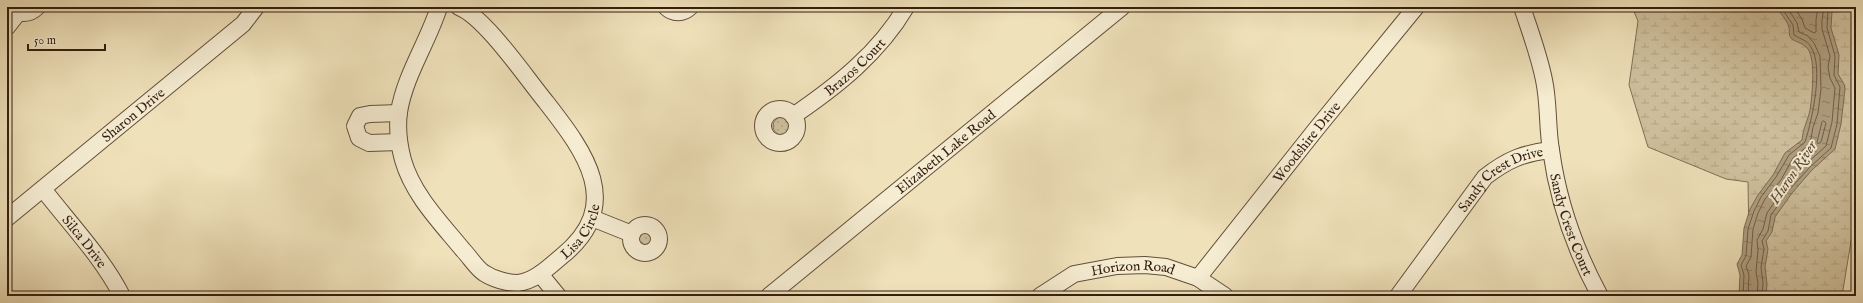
<svg xmlns="http://www.w3.org/2000/svg" width="1863" height="303" viewBox="0 0 1863 303" font-family="'IM FELL English',serif">
	<style>
		.grass { fill: url(#grass-dots); stroke: #816f56 }
		.wetland { fill: url(#wetland-marsh); stroke: #816f56 }
		.water { fill: url(#water-ripples); stroke: #7d6b53 }
		.lines { fill: none; stroke-linecap: round; stroke-linejoin: round }
		.shore { stroke: #715e48; stroke-width: 1 }
		.minor-casing { stroke: #624f3a; stroke-width: 18 }
		.minor { stroke: #f5ecd2; stroke-width: 16 }
		.labels { text-anchor: middle; stroke-width: 4; stroke-linejoin: round; paint-order: stroke }
		.street-label { font-size: 14px; fill: #331e10; stroke: #f5ecd2 }
		.water-label { font-size: 15px; font-style: italic; fill: #5e4b37; stroke: #f5ecd2 }
	</style>
	<defs>
		<pattern id="grass-dots" width="8" height="8" patternUnits="userSpaceOnUse"><rect width="8" height="8" fill="#cfc09d"/><path d="M2 2h.1M6 6h.1" fill="none" stroke="#b2a586" stroke-width="1.8" stroke-linecap="round"/></pattern>
		<pattern id="wetland-marsh" width="20" height="14" patternUnits="userSpaceOnUse"><rect width="20" height="14" fill="#cfc09d"/><path d="M1 5h8M5 5V1M11 12h8M15 12V8" fill="none" stroke="#b2a586"/></pattern>
		<pattern id="water-ripples" width="26" height="14" patternUnits="userSpaceOnUse"><rect width="26" height="14" fill="#af9f80"/><path d="M2 4q2-2 4 0t4 0M15 11q2-2 4 0t4 0" fill="none" stroke="#8f8167"/></pattern>
	</defs>
	<rect width="100%" height="100%" fill="#efe1ba"/>
	<filter id="stains"><feTurbulence type="fractalNoise" baseFrequency=".005" numOctaves="4"/><feColorMatrix values="0 0 0 0 .2 0 0 0 0 .09 0 0 0 0 .02 0 0 0 .5 -.17"/></filter>
	<radialGradient id="worn" r=".72"><stop offset=".6" stop-color="#630" stop-opacity="0"/><stop offset="1" stop-color="#630" stop-opacity=".3"/></radialGradient>
	<g class="grass">
		<circle cx="782" cy="126" r="9"/>
		<circle cx="646" cy="238" r="9"/>
	</g>
	<path class="wetland" d="M 1632,7 L 1856,7 L 1856,211 L 1842,296 L 1750,296 L 1748,182 L 1726,179 L 1648,147 L 1629,85 L 1638,21 Z"/>
	<path class="water" d="M 1776,7 L 1843,7 L 1832,11 L 1831,28 L 1839,55 L 1838,74 L 1844,84 L 1845,89 L 1841,124 L 1835,149 L 1812,170 L 1792,193 L 1775,217 L 1772,232 L 1766,241 L 1768,249 L 1765,267 L 1767,284 L 1766,296 L 1739,296 L 1740,275 L 1737,264 L 1742,255 L 1744,228 L 1750,209 L 1758,195 L 1773,175 L 1785,153 L 1802,140 C 1803,128 1808,120 1810,110 C 1812,96 1816,61 1808,49 C 1803,43 1798,43 1792,39 C 1788,36 1790,32 1789,28 C 1788,21 1780,13 1776,7 Z"/>
	<g class="lines">
		<g class="shore">
			<path d="M 1794,7 L 1802,19 L 1805,28 L 1814,33 L 1816,32 L 1816,20 L 1818,7"/>
			<path d="M 1824,121 L 1826,123 L 1821,142 L 1818,144 L 1817,142 L 1822,122 Z"/>
			<path d="M 1743,296 L 1744,275 L 1741,265 L 1746,256 L 1748,229 L 1754,211 L 1761,197 L 1776,177 L 1789,155 L 1805,142 C 1812,120 1824,67 1811,47 C 1807,40 1800,39 1794,35 L 1793,25 L 1781,7"/>
			<path d="M 1748,296 L 1749,275 L 1746,266 L 1751,257 L 1753,229 L 1758,213 L 1765,199 L 1781,180 L 1793,158 L 1810,144 L 1813,127 L 1818,113 L 1821,89 L 1820,56 L 1814,43 L 1808,36 L 1799,32 L 1797,23 L 1787,7"/>
			<path d="M 1757,296 L 1758,283 L 1756,272 L 1758,250 L 1757,240 L 1763,229 L 1767,213 L 1785,187 L 1806,164 L 1826,146 L 1832,122 L 1835,88 L 1830,78 L 1828,67 L 1830,56 L 1822,29 L 1822,20 L 1824,7"/>
			<path d="M 1762,296 L 1763,283 L 1761,267 L 1764,249 L 1762,241 L 1768,231 L 1771,215 L 1789,190 L 1810,167 L 1831,148 L 1837,124 L 1840,87 L 1834,75 L 1835,56 L 1827,28 L 1828,10 L 1832,7"/>
		</g>
		<g class="minor-casing">
			<g id="minor">
				<path d="M 12,7 C 19,15 29,15 37,7"/>
				<path id="s1" d="M 439,7 C 428,42 405,75 399,112 C 397,127 399,145 403,160 C 413,195 441,223 463,250 C 470,257 476,268 484,273 C 493,279 507,283 518,283 C 535,281 549,267 562,256 C 625,205 585,152 546,102 C 527,79 485,17 459,7"/>
				<path d="M 666,7 C 673,14 683,14 690,7"/>
				<path id="s2" d="M 1522,7 C 1530,31 1539,55 1544,80 C 1549,103 1547,127 1551,150 C 1558,201 1575,250 1600,296"/>
				<path d="M 7,27 L 18,13"/>
				<circle cx="780" cy="126" r="17"/>
				<path d="M 399,113 L 370,114 L 360,116 L 355,126 L 359,138 L 369,143 L 399,142"/>
				<path id="s3" d="M 793,116 C 837,86 879,53 906,7"/>
				<path id="s4" d="M 43,189 C 70,224 102,257 122,296"/>
				<path id="s5" d="M 7,218 L 243,24 L 256,7"/>
				<path d="M 592,218 L 632,234"/>
				<circle cx="645" cy="239" r="14"/>
				<path d="M 540,274 L 558,296"/>
				<path id="s6" d="M 1198,278 L 1317,128 L 1416,7"/>
				<path id="s7" d="M 769,296 L 1122,7"/>
				<path id="s8" d="M 1040,296 L 1074,274 L 1117,266 L 1145,265 L 1166,267 L 1198,278 L 1225,296"/>
				<path id="s9" d="M 1398,296 L 1485,177 C 1507,160 1523,153 1551,150"/>
			</g>
		</g>
		<use href="#minor" class="minor"/>
	</g>
	<g class="labels">
		<g class="street-label">
			<text dy="5" stroke="none"><textPath href="#s3" startOffset="79">Brazos Court</textPath></text>
			<text dy="5" stroke="none"><textPath href="#s5" startOffset="163">Sharon Drive</textPath></text>
			<text dy="5" stroke="none"><textPath href="#s6" startOffset="174">Woodshire Drive</textPath></text>
			<text dy="5" stroke="none"><textPath href="#s7" startOffset="228">Elizabeth Lake Road</textPath></text>
			<text dy="5" stroke="none"><textPath href="#s9" startOffset="159">Sandy Crest Drive</textPath></text>
			<text dy="5" stroke="none"><textPath href="#s2" startOffset="224">Sandy Crest Court</textPath></text>
			<text dy="5" stroke="none"><textPath href="#s1" startOffset="421">Lisa Circle</textPath></text>
			<text dy="5" stroke="none"><textPath href="#s4" startOffset="67">Silca Drive</textPath></text>
			<text dy="5" stroke="none"><textPath href="#s8" startOffset="100">Horizon Road</textPath></text>
		</g>
		<g class="water-label">
			<text transform="translate(1793 172) rotate(-56)" y="5">Huron River</text>
		</g>
	</g>
	<rect width="1863" height="303" fill="none" stroke="#efe1ba" stroke-width="24"/>
	<rect x="8" y="8" width="1847" height="287" fill="none" stroke="#331e10" stroke-width="2"/>
	<rect x="12" y="12" width="1839" height="279" fill="none" stroke="#331e10"/>
	<path d="M28 44v6h77v-6" fill="none" stroke="#331e10" stroke-width="2"/>
	<text x="34" y="44" font-size="12" fill="#331e10" stroke="#f5ecd2" stroke-width="3" paint-order="stroke">50 m</text>
	<rect width="100%" height="100%" filter="url(#stains)"/>
	<rect width="100%" height="100%" fill="url(#worn)"/>
</svg>
